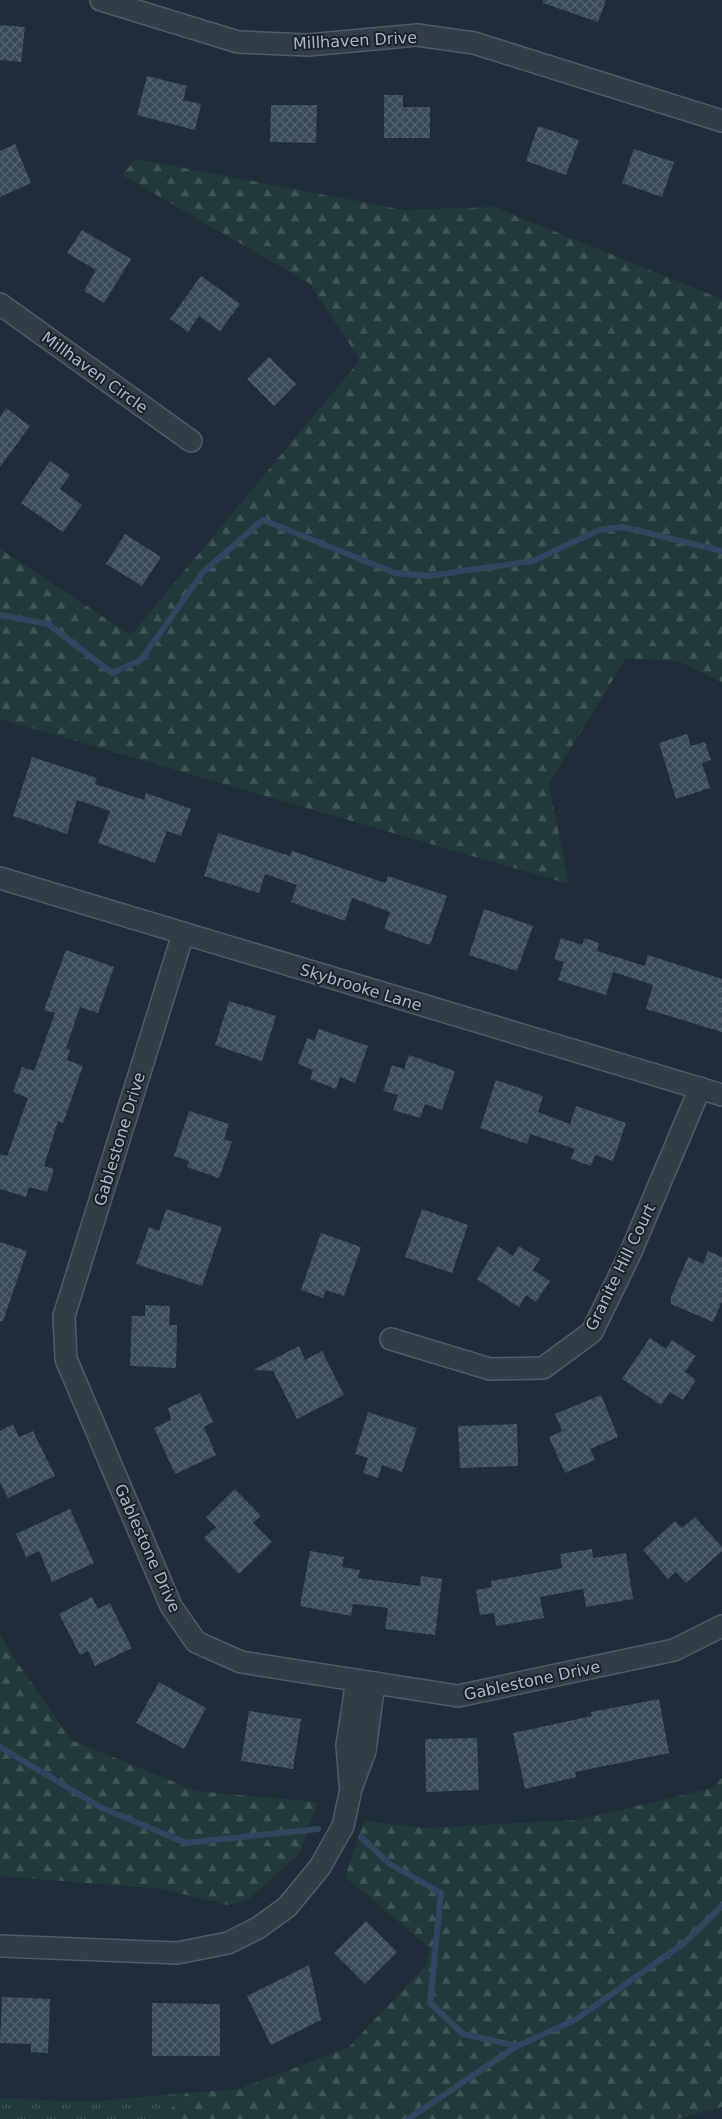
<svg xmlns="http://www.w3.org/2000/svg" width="722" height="2119" viewBox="0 0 722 2119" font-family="'DejaVu Sans',sans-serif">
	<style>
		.grass { fill: url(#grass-tufts) }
		.forest { fill: url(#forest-firs) }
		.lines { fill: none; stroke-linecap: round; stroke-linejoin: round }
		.stream { stroke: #304660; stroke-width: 6 }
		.building { fill: url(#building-cross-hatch) }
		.minor-casing { stroke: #505b67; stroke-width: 24 }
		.minor { stroke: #333d4a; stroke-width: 21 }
		.labels { text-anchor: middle; stroke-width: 4; stroke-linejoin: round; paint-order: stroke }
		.street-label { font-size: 16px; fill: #adb8c6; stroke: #19222e }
	</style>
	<defs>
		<pattern id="grass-tufts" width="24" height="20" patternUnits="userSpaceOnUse" patternTransform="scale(1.25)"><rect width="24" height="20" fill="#21393a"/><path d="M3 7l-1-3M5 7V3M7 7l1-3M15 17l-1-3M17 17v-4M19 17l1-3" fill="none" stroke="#3f5455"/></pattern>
		<pattern id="forest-firs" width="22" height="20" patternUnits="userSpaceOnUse" patternTransform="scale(1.25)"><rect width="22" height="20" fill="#21393a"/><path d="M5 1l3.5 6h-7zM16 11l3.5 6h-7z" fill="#3f5455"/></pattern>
		<pattern id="building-cross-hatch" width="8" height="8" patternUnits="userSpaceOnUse" patternTransform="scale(1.25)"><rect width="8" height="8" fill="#3b4a59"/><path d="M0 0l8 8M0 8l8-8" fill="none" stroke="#55626f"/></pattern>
	</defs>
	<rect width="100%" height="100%" fill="#1f2c39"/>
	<path class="grass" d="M 186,2093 L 161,2119 L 0,2119 L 0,2098 L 85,2102 Z"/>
	<g class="forest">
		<path d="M 136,159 L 404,210 L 494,207 L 722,299 L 722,682 L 678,661 L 626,658 L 549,784 L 569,884 L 0,719 L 0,549 L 131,635 L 360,360 L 309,283 L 122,175 Z"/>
		<path d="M 0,1633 L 8,1649 L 71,1740 L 196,1791 L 318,1802 L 299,1854 L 247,1901 L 227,1905 L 163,1889 L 0,1876 Z"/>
		<path d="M 722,1778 L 722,2107 L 677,2119 L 161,2119 L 186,2093 L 239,2089 L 349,2047 L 426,1965 L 430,1948 L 345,1877 L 364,1821 L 424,1828 L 577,1820 L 713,1788 Z"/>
	</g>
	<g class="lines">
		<g class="stream">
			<path d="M 0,615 L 48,624 L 112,673 L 141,660 L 203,572 L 263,520 L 395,573 L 428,576 L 533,561 L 599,530 L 623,527 L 722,551"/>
			<path d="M 0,1747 L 102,1808 L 186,1843 L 318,1829"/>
			<path d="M 361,1837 L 390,1864 L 441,1893 L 430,2003 L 463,2034 L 517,2046"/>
			<path d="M 408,2119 L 517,2046 L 575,2020 L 684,1943 L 722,1906"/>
		</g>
	</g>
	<g class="building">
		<path d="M 543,0 L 606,0 L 598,22 L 543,3 Z"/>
		<path d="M 0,25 L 25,27 L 21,62 L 0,60 Z"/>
		<path d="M 147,76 L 187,86 L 183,100 L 201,104 L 195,130 L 137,115 Z"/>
		<path d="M 384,95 L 403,95 L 403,107 L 430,107 L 430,138 L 384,138 Z"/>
		<path d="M 271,105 L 317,105 L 316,143 L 270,142 Z"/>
		<path d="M 538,126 L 579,140 L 566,175 L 526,161 Z"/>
		<path d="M 15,144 L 31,183 L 0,197 L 0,151 Z"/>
		<path d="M 634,149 L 674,162 L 662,197 L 622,183 Z"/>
		<path d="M 82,230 L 131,259 L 104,303 L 84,291 L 96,270 L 67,253 Z"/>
		<path d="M 201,276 L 240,304 L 220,331 L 199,316 L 188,332 L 170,319 Z"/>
		<path d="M 269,357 L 296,384 L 274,406 L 247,379 Z"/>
		<path d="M 6,408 L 30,426 L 0,467 L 0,417 Z"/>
		<path d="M 50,461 L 70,475 L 60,489 L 82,505 L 63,532 L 21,503 Z"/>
		<path d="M 125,534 L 161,557 L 142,586 L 106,564 Z"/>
		<path d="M 687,734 L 691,746 L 705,742 L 711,760 L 702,763 L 710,788 L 676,799 L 659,743 Z"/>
		<path d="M 32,757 L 97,778 L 95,784 L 144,800 L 146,793 L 191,809 L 181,836 L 167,831 L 155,863 L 98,843 L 110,811 L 77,800 L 67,834 L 13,816 Z"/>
		<path d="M 218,833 L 290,856 L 292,851 L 385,883 L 388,876 L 447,896 L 430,945 L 384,929 L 390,912 L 352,898 L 345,921 L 291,902 L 297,885 L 265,874 L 259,893 L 204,876 Z"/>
		<path d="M 484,909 L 533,926 L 517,971 L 469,955 Z"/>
		<path d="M 561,938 L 582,945 L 585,938 L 599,943 L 597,951 L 645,966 L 648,955 L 722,979 L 722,1032 L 646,1009 L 653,985 L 613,972 L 606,995 L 558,980 L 564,962 L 554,959 Z"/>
		<path d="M 66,950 L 114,967 L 98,1013 L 80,1007 L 66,1048 L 70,1050 L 67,1060 L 83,1066 L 63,1123 L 58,1121 L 44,1166 L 54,1169 L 47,1192 L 29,1187 L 26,1197 L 0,1189 L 0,1154 L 7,1156 L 28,1098 L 13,1092 L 22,1067 L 34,1071 L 55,1013 L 44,1010 Z"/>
		<path d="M 229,1001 L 276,1016 L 262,1061 L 215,1045 Z"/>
		<path d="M 319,1029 L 368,1046 L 355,1083 L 340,1077 L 336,1089 L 310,1079 L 313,1070 L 298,1064 L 307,1038 L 314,1041 Z"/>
		<path d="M 409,1055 L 455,1071 L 442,1110 L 425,1104 L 420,1118 L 393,1110 L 398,1095 L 383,1091 L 392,1065 L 404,1069 Z"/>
		<path d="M 496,1080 L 543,1096 L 538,1112 L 570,1124 L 576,1106 L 626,1123 L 613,1161 L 595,1155 L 591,1166 L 571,1159 L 575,1149 L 530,1134 L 527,1144 L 480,1128 Z"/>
		<path d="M 189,1111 L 229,1124 L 224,1139 L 232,1142 L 219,1178 L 187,1167 L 189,1161 L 174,1156 Z"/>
		<path d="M 166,1209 L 222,1227 L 202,1286 L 136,1264 L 149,1227 L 159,1231 Z"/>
		<path d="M 422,1209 L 468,1225 L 452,1273 L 405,1257 Z"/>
		<path d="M 321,1233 L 361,1247 L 344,1296 L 326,1290 L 323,1298 L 301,1290 Z"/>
		<path d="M 0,1242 L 27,1251 L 3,1321 L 0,1321 Z"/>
		<path d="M 498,1246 L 513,1256 L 519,1246 L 540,1259 L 533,1270 L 550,1281 L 536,1302 L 526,1295 L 519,1307 L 477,1279 Z"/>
		<path d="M 708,1251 L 722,1257 L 722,1301 L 713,1322 L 671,1304 L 671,1297 L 688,1257 L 703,1264 Z"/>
		<path d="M 145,1305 L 170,1306 L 169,1325 L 177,1325 L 176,1368 L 130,1366 L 132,1316 L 145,1316 Z"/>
		<path d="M 650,1338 L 666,1349 L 672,1340 L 696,1356 L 685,1372 L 696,1380 L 683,1400 L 670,1392 L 661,1405 L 622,1379 Z"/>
		<path d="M 299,1346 L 305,1360 L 322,1351 L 344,1395 L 297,1419 L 273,1371 L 253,1370 Z"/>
		<path d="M 200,1393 L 213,1422 L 204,1427 L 216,1455 L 175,1474 L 154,1428 L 171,1420 L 168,1408 Z"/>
		<path d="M 601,1395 L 618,1437 L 590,1449 L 595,1460 L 565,1473 L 549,1437 L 562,1431 L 555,1414 Z"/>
		<path d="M 368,1412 L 417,1428 L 402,1472 L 382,1465 L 378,1478 L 363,1473 L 368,1458 L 355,1454 Z"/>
		<path d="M 13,1424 L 19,1437 L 33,1431 L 55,1476 L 8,1498 L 0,1483 L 0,1431 Z"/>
		<path d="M 517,1424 L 518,1466 L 460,1468 L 458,1426 Z"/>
		<path d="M 235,1489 L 261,1516 L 253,1523 L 272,1542 L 239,1574 L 204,1538 L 216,1527 L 206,1517 Z"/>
		<path d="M 70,1509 L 94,1563 L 52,1582 L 39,1551 L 26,1557 L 16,1534 Z"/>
		<path d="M 695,1517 L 722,1547 L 722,1551 L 686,1583 L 676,1572 L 668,1579 L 643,1550 L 675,1521 L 682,1528 Z"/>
		<path d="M 592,1549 L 593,1558 L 626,1553 L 633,1599 L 586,1607 L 583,1589 L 540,1597 L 544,1618 L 496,1626 L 494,1613 L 480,1615 L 476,1590 L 492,1587 L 491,1581 L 562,1568 L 560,1554 Z"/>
		<path d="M 310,1551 L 344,1557 L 342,1567 L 360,1570 L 358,1578 L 420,1586 L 421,1576 L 442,1579 L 435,1635 L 385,1629 L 388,1608 L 353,1604 L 351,1616 L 300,1606 Z"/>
		<path d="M 92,1597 L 98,1609 L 110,1603 L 132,1648 L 95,1666 L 88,1651 L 80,1655 L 59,1614 Z"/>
		<path d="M 159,1682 L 206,1708 L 184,1749 L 136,1723 Z"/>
		<path d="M 659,1699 L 669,1753 L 575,1772 L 576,1777 L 525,1789 L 513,1733 L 592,1716 L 591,1712 Z"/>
		<path d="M 249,1711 L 301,1719 L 293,1769 L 241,1761 Z"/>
		<path d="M 477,1738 L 479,1790 L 426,1792 L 425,1739 Z"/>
		<path d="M 366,1921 L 397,1952 L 365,1984 L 334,1953 Z"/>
		<path d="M 309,1965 L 321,2020 L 271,2045 L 247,1996 Z"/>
		<path d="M 2,1997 L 50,1999 L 48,2053 L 31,2052 L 31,2044 L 0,2043 Z"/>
		<path d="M 152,2003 L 220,2004 L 220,2056 L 152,2056 Z"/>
	</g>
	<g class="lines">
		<g class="minor-casing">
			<g id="minor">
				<path d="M 101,0 L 238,42 L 308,45 L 417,35 L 474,43 L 722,121"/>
				<path d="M 0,304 L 191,441"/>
				<path d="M 0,878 L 722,1095"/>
				<path d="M 183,934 L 64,1316 L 66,1359 L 171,1606 L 196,1642 L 241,1662 L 458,1696 L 674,1650 L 722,1626"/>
				<path d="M 391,1339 L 490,1369 L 543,1368 L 592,1332 L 630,1254 L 700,1088"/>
				<path d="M 350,1784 L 347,1745 L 357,1680"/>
				<path d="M 0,1946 L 177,1953 L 228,1943 L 258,1928 L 287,1907 L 320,1867 L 343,1826 L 351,1789 L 365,1751 L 374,1683"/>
			</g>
		</g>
		<use href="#minor" class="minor"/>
	</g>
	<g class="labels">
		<g class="street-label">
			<text transform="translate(355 40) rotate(-3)" y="6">Millhaven Drive</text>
			<text transform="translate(95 372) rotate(36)" y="6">Millhaven Circle</text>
			<text transform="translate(361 987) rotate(17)" y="6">Skybrooke Lane</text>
			<text transform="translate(119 1139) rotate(-73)" y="6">Gablestone Drive</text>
			<text transform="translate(620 1267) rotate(-64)" y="6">Granite Hill Court</text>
			<text transform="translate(148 1548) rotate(66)" y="6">Gablestone Drive</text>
			<text transform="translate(532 1680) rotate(-12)" y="6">Gablestone Drive</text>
		</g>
	</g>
</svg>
